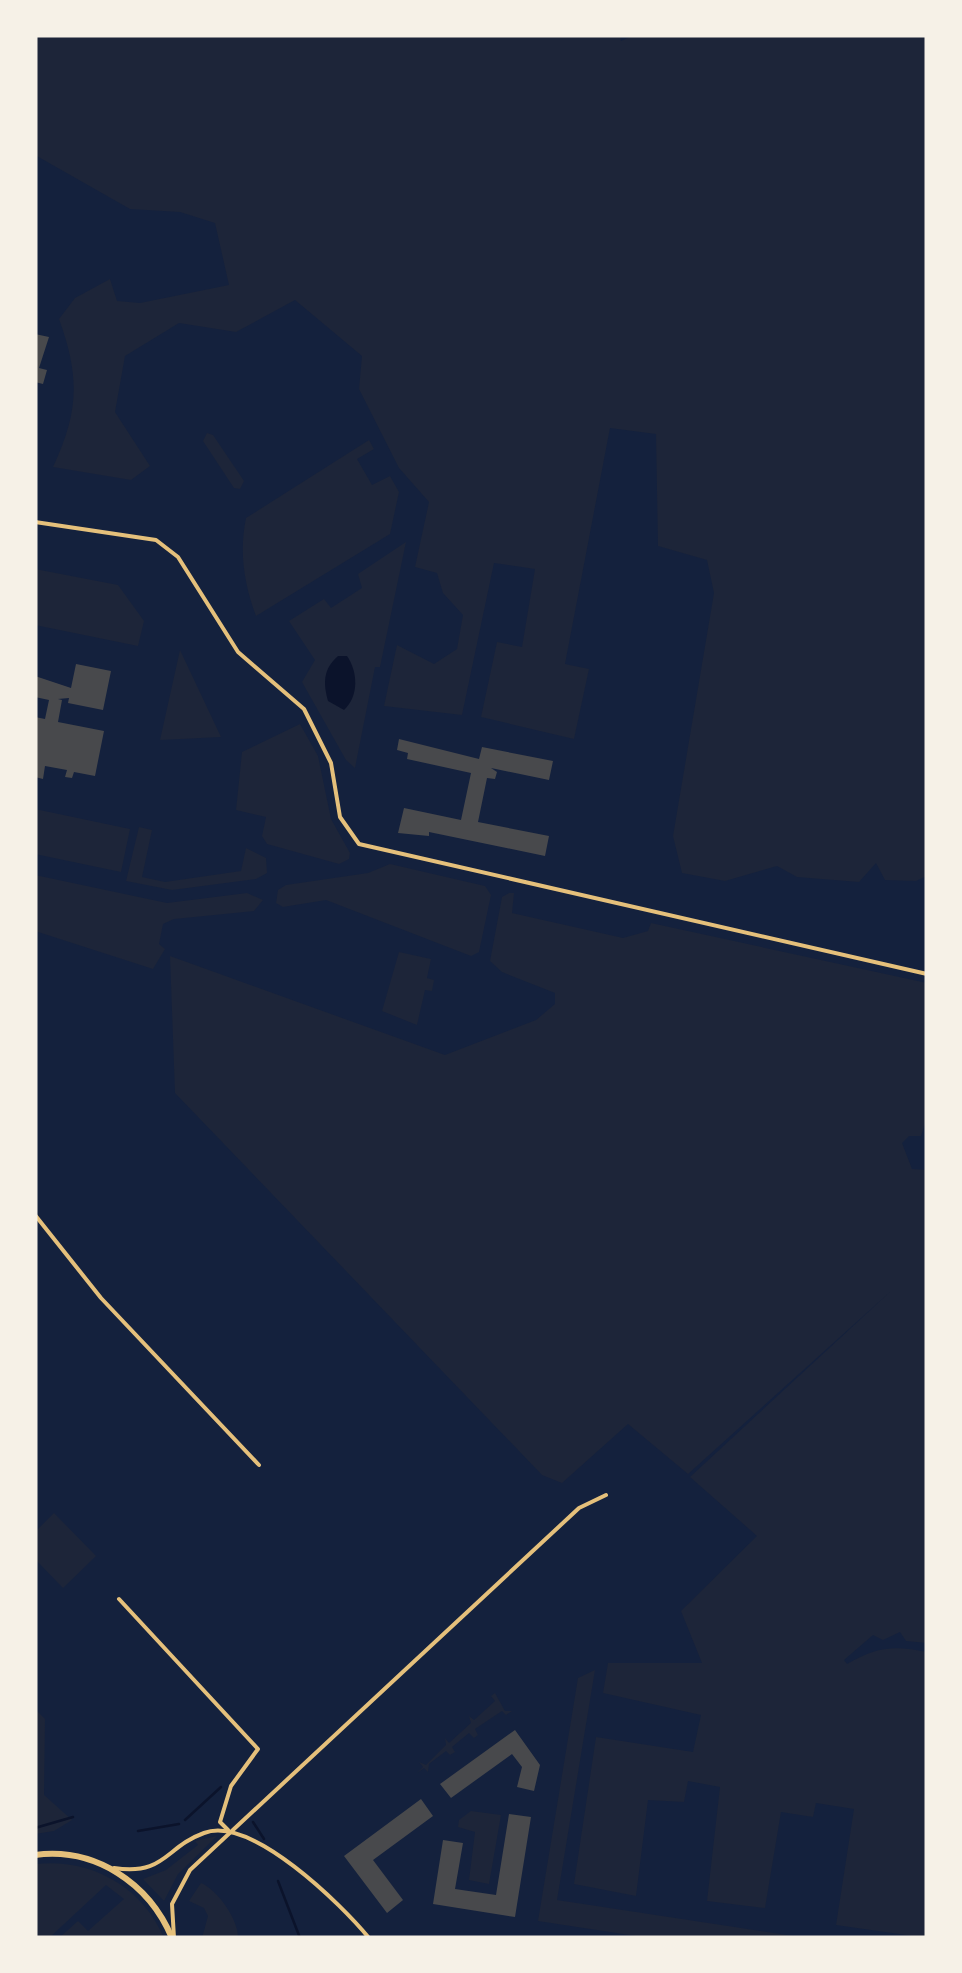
<svg xmlns="http://www.w3.org/2000/svg" width="962" height="1973" viewBox="0 0 962 1973" font-family="Arial,sans-serif">
	<style>
		.green { fill: #1d2539 }
		.water { fill: #0b132b }
		.lines { fill: none; stroke-linecap: round; stroke-linejoin: round }
		.stream { stroke: #0b132b; stroke-width: 2.5 }
		.building { fill: #48494c }
		.minor { stroke: #e5c07b; stroke-width: 4 }
		.secondary { stroke: #e5c07b; stroke-width: 6 }
	</style>
	<rect width="100%" height="100%" fill="#14213d"/>
	<g class="green">
		<path d="M 35,35 L 620,35 L 621,41 L 634,35 L 927,35 L 927,876 L 916,881 L 885,880 L 876,863 L 859,882 L 797,877 L 777,866 L 725,881 L 682,873 L 673,836 L 714,593 L 707,560 L 658,546 L 656,434 L 610,428 L 565,664 L 589,669 L 574,739 L 481,717 L 497,642 L 522,647 L 535,569 L 494,563 L 462,715 L 384,706 L 397,645 L 434,664 L 457,649 L 463,615 L 443,593 L 437,573 L 415,567 L 429,502 L 399,468 L 359,389 L 362,356 L 295,300 L 236,332 L 179,323 L 125,356 L 115,412 L 150,466 L 131,480 L 53,467 C 79,411 80,377 59,319 L 75,298 L 110,279 L 117,301 L 140,303 L 229,285 L 215,223 L 180,212 L 130,209 L 35,155 Z"/>
		<path d="M 207,433 L 213,435 L 244,481 L 240,489 L 234,488 L 203,441 Z"/>
		<path d="M 369,440 L 374,449 L 357,459 L 372,485 L 390,476 L 399,492 L 390,534 L 256,616 C 244,584 239,552 246,518 Z"/>
		<path d="M 406,542 L 380,667 L 375,667 L 355,768 L 346,760 L 302,682 L 315,660 L 289,621 L 324,599 L 331,608 L 362,588 L 358,574 Z"/>
		<path d="M 35,569 L 118,585 L 144,621 L 138,646 L 35,625 Z"/>
		<path d="M 180,650 L 221,737 L 160,740 Z"/>
		<path d="M 300,724 L 318,756 L 331,819 L 350,853 L 349,859 L 339,864 L 267,844 L 262,836 L 266,817 L 236,810 L 242,752 Z"/>
		<path d="M 35,809 L 130,829 L 121,872 L 35,854 Z"/>
		<path d="M 139,827 L 152,830 L 142,877 L 165,882 L 241,871 L 246,848 L 266,858 L 267,873 L 256,879 L 172,890 L 126,881 Z"/>
		<path d="M 390,864 L 485,886 L 491,895 L 479,952 L 471,956 L 326,900 L 283,907 L 276,903 L 278,890 L 286,885 L 368,873 Z"/>
		<path d="M 35,875 L 167,903 L 247,893 L 263,900 L 254,911 L 174,919 L 163,924 L 159,944 L 165,949 L 153,969 L 35,931 Z"/>
		<path d="M 509,893 L 514,893 L 512,913 L 623,938 L 648,931 L 651,923 L 927,983 L 927,1117 L 921,1136 L 909,1136 L 902,1143 L 912,1169 L 927,1170 L 927,1643 L 906,1641 L 900,1632 L 883,1640 L 873,1635 L 844,1660 L 847,1664 C 876,1647 894,1645 927,1652 L 927,1938 L 836,1925 L 854,1809 L 816,1803 L 813,1817 L 781,1812 L 765,1908 L 707,1901 L 720,1787 L 688,1781 L 684,1802 L 648,1800 L 636,1896 L 574,1884 L 596,1737 L 693,1752 L 701,1715 L 603,1693 L 608,1663 L 702,1663 L 681,1611 L 757,1536 L 690,1477 L 891,1291 L 688,1474 L 628,1424 L 562,1483 L 542,1475 L 175,1093 L 170,956 L 445,1055 L 536,1020 L 555,1004 L 555,993 L 502,972 L 490,961 L 502,897 Z"/>
		<path d="M 399,952 L 431,959 L 427,978 L 434,980 L 432,991 L 425,990 L 417,1025 L 382,1011 Z"/>
		<path d="M 54,1513 L 96,1556 L 63,1588 L 35,1559 L 35,1532 Z"/>
		<path d="M 595,1670 L 557,1900 L 807,1938 L 649,1938 L 538,1921 L 578,1678 Z"/>
		<path d="M 495,1693 L 505,1711 L 512,1711 L 506,1715 L 502,1711 L 475,1729 L 478,1735 L 474,1738 L 469,1733 L 452,1747 L 455,1752 L 450,1755 L 446,1751 L 429,1764 L 428,1772 L 424,1768 L 417,1773 L 423,1767 L 419,1762 L 426,1765 L 446,1745 L 445,1738 L 449,1743 L 471,1723 L 469,1716 L 474,1720 L 495,1701 L 491,1696 Z"/>
		<path d="M 35,1709 L 45,1719 L 44,1795 L 72,1820 L 54,1831 L 35,1834 Z"/>
		<path d="M 471,1811 L 501,1815 L 489,1884 L 469,1880 L 475,1832 L 458,1827 L 459,1820 Z"/>
		<path d="M 217,1836 L 178,1874 L 164,1901 L 143,1879 L 166,1870 L 198,1845 L 195,1841 Z"/>
		<path d="M 35,1864 C 91,1858 142,1886 164,1938 L 59,1938 L 78,1921 L 88,1931 L 124,1899 L 106,1885 L 49,1938 L 35,1938 Z"/>
		<path d="M 201,1883 C 218,1890 239,1921 238,1938 L 202,1938 L 208,1916 L 204,1908 L 189,1901 Z"/>
	</g>
	<path class="water" d="M 338,656 L 347,656 C 358,672 359,696 344,710 L 328,701 C 323,683 323,669 338,656 Z"/>
	<g class="lines">
		<g class="stream">
			<path d="M 185,1820 L 221,1787"/>
			<path d="M 253,1822 L 264,1839"/>
			<path d="M 35,1828 L 73,1817"/>
			<path d="M 138,1831 L 179,1824"/>
			<path d="M 278,1881 L 300,1938"/>
		</g>
	</g>
	<g class="building">
		<path d="M 35,334 L 49,337 L 39,368 L 47,370 L 43,384 L 35,382 Z"/>
		<path d="M 76,664 L 111,671 L 103,710 L 68,703 L 69,698 L 58,699 L 62,700 L 58,722 L 104,731 L 95,776 L 74,772 L 72,778 L 65,777 L 67,770 L 45,766 L 43,779 L 35,777 L 35,717 L 45,719 L 49,700 L 35,697 L 35,676 L 71,688 Z"/>
		<path d="M 399,739 L 479,759 L 482,747 L 553,761 L 549,780 L 491,768 L 497,772 L 495,779 L 487,778 L 478,822 L 549,836 L 545,856 L 429,832 L 429,836 L 398,833 L 404,808 L 461,820 L 471,773 L 407,759 L 408,753 L 397,750 Z"/>
		<path d="M 515,1730 L 540,1765 L 534,1791 L 517,1787 L 522,1767 L 512,1754 L 451,1798 L 440,1784 Z"/>
		<path d="M 421,1799 L 433,1816 L 373,1860 L 403,1900 L 387,1913 L 344,1856 Z"/>
		<path d="M 509,1814 L 531,1817 L 515,1917 L 433,1904 L 443,1840 L 463,1843 L 455,1889 L 496,1895 Z"/>
	</g>
	<g class="lines">
		<g class="minor">
			<path d="M 35,522 L 156,540 L 178,557 L 238,652 L 304,709 L 331,763 L 340,817 L 359,844 L 927,974"/>
			<path d="M 35,1215 L 101,1298 L 259,1465"/>
			<path d="M 119,1599 L 258,1749 L 231,1786 L 220,1822 L 228,1830"/>
			<path d="M 114,1868 C 165,1876 165,1847 204,1833 C 251,1815 342,1905 369,1938"/>
			<path d="M 174,1938 L 172,1904 L 190,1870 L 579,1508 L 606,1495"/>
		</g>
		<path class="secondary" d="M 35,1855 C 95,1847 149,1883 172,1938"/>
	</g>
	<rect width="962" height="1973" fill="none" stroke="#f6f1e7" stroke-width="75"/>
</svg>
